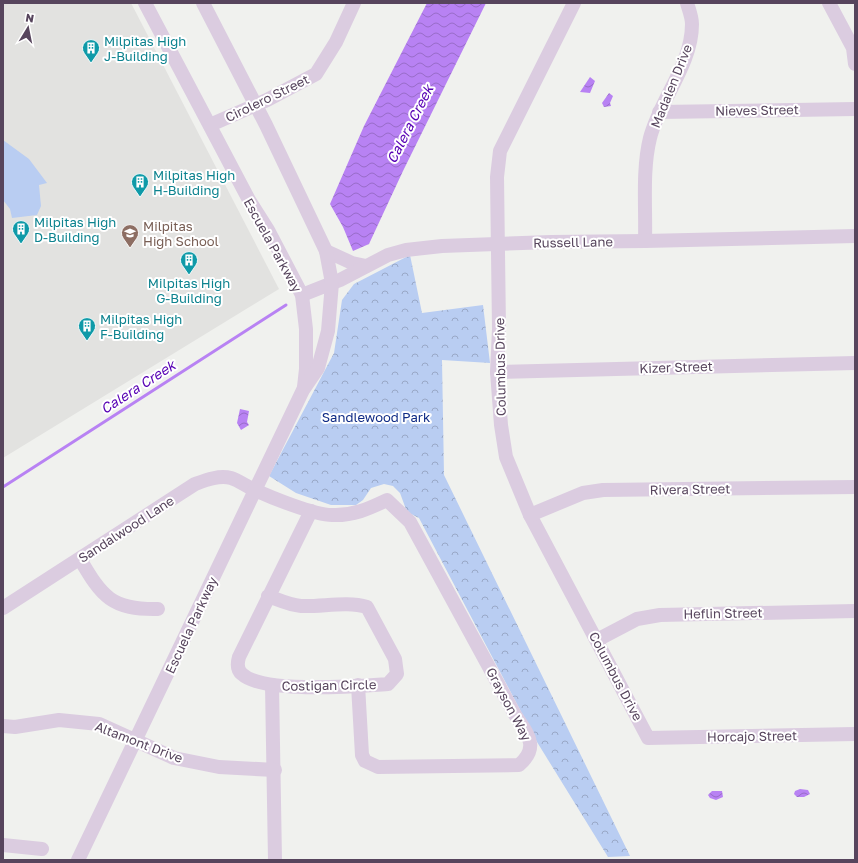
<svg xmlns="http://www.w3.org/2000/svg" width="858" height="863" viewBox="0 0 858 863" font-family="'Golos Text',sans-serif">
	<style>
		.education { fill: #e2e2e0 }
		.grass { fill: #b9cdf2 }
		.park { fill: url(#park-crowns) }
		.water { fill: url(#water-waves) }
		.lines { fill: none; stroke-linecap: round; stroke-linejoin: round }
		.stream { stroke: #b882f3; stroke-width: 3 }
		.minor { stroke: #dbcce0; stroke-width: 14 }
		.labels { text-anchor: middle; stroke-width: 4; stroke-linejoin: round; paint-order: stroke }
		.culture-label { font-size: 13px; fill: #0d838f; stroke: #fff; text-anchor: start }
		.street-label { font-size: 13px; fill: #57455d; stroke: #fff }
		.education-label { font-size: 13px; fill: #785e54; stroke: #fff; text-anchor: start }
		.park-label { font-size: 13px; fill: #0f2b85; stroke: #fff }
		.water-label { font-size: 14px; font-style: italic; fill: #5701b4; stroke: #fff }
	</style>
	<defs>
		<pattern id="park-crowns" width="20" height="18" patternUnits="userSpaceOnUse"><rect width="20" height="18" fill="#b9cdf2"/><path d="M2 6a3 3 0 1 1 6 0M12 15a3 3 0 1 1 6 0" fill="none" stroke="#99a8c7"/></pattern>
		<pattern id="water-waves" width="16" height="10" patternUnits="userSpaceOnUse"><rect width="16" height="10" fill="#b882f3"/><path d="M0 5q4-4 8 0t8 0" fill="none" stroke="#986cc8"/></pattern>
	</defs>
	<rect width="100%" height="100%" fill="#f0f1ee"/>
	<path class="education" d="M 3,3 L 131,3 L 279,289 L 3,458 Z"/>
	<path class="grass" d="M 3,140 L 29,159 L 47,183 L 39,185 L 41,206 L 37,215 L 12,218 L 10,209 L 3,200 Z"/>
	<path class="park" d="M 410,255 L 422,313 L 483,305 L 490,363 L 442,360 L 444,475 L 630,856 L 608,857 L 537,742 L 419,518 L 407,512 L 400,493 L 393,486 L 384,484 L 371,488 L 363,500 L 356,505 L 331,505 L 296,493 L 269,476 L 334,353 L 342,300 L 354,284 Z"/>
	<g class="water">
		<path d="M 427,3 L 486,3 L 403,171 L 369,244 L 353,251 L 343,227 L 330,204 L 364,126 Z"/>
		<path d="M 590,77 L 595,81 L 590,93 L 580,92 Z"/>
		<path d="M 609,93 L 613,96 L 610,103 L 611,106 L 604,107 L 602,103 Z"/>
		<path d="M 240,409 L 249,411 L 247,422 L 249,425 L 241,430 L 237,423 Z"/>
		<path d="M 800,789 L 808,790 L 810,794 L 804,797 L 797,797 L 794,794 L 795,791 Z"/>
		<path d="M 712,791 L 722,791 L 723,797 L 716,800 L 710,798 L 708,795 Z"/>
	</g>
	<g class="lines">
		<path class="stream" d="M 3,487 L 286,305"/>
		<g class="minor">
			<path d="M 145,3 L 249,200 L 268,230 L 302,295 L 306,329 L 306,369 L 304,387"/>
			<path d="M 574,3 L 500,151 L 497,177 L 499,329 L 497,372 L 501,425 L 506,457 L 530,515 L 648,738 L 855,734"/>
			<path d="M 829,3 L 853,48 L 855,64"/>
			<path d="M 659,112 L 855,109"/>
			<path d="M 210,125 L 267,100 L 316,74 L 336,42 L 354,3"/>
			<path d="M 645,241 C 646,208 642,170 650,138 C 660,99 692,65 692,24 C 692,17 689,10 687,3"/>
			<path d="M 326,251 L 352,263 L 366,266"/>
			<path d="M 302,295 L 340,280 L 388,255 L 406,250 L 442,246 L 551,242 L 645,241 L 855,236"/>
			<path d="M 497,372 L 855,363"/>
			<path d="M 530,515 L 583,493 L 603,490 L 855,487"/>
			<path d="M 80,559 C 102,597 112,610 158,609"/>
			<path d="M 268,596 C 279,600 289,605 301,606 C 322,607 347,601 367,607 L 395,659 L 397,674 L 388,684 C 358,686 263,694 242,674 C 237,670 237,664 239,657 L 311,511"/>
			<path d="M 3,608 L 195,484 C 206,480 219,475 231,478 C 238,480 246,486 253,489 C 270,497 314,515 332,515 C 353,516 368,509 387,500 L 410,522 L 514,713 C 526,733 541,746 519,765 L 378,767 L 365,761 L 362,755 L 358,685"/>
			<path d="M 597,640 L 637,619 L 660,615 L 855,611"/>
			<path d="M 272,685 L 275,860"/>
			<path d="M 3,726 L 15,727 L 59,720 L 99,724 L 174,758 L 219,767 L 275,770"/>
			<path d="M 3,845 L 42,849"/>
			<path d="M 78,860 L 303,390 L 318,368 L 328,331 L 332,283 L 326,251 L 266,125 L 203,3"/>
		</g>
	</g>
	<defs>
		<g id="building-pin" transform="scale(0.9)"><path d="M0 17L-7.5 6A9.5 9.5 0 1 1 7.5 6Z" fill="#0f9aa8" stroke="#fff"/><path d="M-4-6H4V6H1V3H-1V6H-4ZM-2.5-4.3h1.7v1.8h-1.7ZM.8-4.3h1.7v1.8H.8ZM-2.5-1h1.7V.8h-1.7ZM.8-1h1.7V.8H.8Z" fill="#fff"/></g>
		<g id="school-pin" transform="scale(0.9)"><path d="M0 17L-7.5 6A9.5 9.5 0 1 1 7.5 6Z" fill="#8d6e63" stroke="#fff"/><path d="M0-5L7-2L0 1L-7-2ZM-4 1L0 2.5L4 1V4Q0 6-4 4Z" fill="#fff"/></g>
	</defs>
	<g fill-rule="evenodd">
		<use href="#building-pin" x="91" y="48"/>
		<use href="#building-pin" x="140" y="182"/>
		<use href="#building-pin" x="21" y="229"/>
		<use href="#school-pin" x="130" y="233"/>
		<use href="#building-pin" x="189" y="260"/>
		<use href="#building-pin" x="87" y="326"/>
	</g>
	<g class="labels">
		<g class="culture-label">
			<text x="104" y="46">Milpitas High<tspan x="104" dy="15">J-Building</tspan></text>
			<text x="153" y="180">Milpitas High<tspan x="153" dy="15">H-Building</tspan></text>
			<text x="34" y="227">Milpitas High<tspan x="34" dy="15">D-Building</tspan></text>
			<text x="189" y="288" text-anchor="middle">Milpitas High<tspan x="189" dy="15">G-Building</tspan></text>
			<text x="100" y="324">Milpitas High<tspan x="100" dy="15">F-Building</tspan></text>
		</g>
		<g class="street-label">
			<text transform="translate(671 86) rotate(-68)" y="5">Madalen Drive</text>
			<text transform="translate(267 98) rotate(-26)" y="5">Cirolero Street</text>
			<text transform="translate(757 110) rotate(-1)" y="5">Nieves Street</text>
			<text transform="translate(573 242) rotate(-1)" y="5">Russell Lane</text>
			<text transform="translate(273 245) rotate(61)" y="5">Escuela Parkway</text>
			<text transform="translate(500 367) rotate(-91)" y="5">Columbus Drive</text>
			<text transform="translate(676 367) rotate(-2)" y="5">Kizer Street</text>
			<text transform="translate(690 489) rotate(-1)" y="5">Rivera Street</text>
			<text transform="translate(126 529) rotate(-33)" y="5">Sandalwood Lane</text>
			<text transform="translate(723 613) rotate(-1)" y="5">Heflin Street</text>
			<text transform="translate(191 625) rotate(-65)" y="5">Escuela Parkway</text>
			<text transform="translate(616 676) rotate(62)" y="5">Columbus Drive</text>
			<text transform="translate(329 685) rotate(-1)" y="5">Costigan Circle</text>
			<text transform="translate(509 704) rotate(62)" y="5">Grayson Way</text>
			<text transform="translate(752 736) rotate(-1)" y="5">Horcajo Street</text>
			<text transform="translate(139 742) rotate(21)" y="5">Altamont Drive</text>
		</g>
		<g class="education-label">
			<text x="143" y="231">Milpitas<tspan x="143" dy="15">High School</tspan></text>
		</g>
		<g class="park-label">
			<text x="376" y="422">Sandlewood Park</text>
		</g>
		<g class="water-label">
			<text transform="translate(410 124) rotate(-63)" y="5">Calera Creek</text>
			<text transform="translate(138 387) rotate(-33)" y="5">Calera Creek</text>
		</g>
	</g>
	<rect width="858" height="863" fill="none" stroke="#57455d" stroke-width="8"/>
	<g transform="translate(28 28) rotate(10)" stroke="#ffffff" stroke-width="3" paint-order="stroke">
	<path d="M0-3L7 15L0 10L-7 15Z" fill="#57455d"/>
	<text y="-6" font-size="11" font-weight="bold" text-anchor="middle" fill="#57455d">N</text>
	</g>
</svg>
